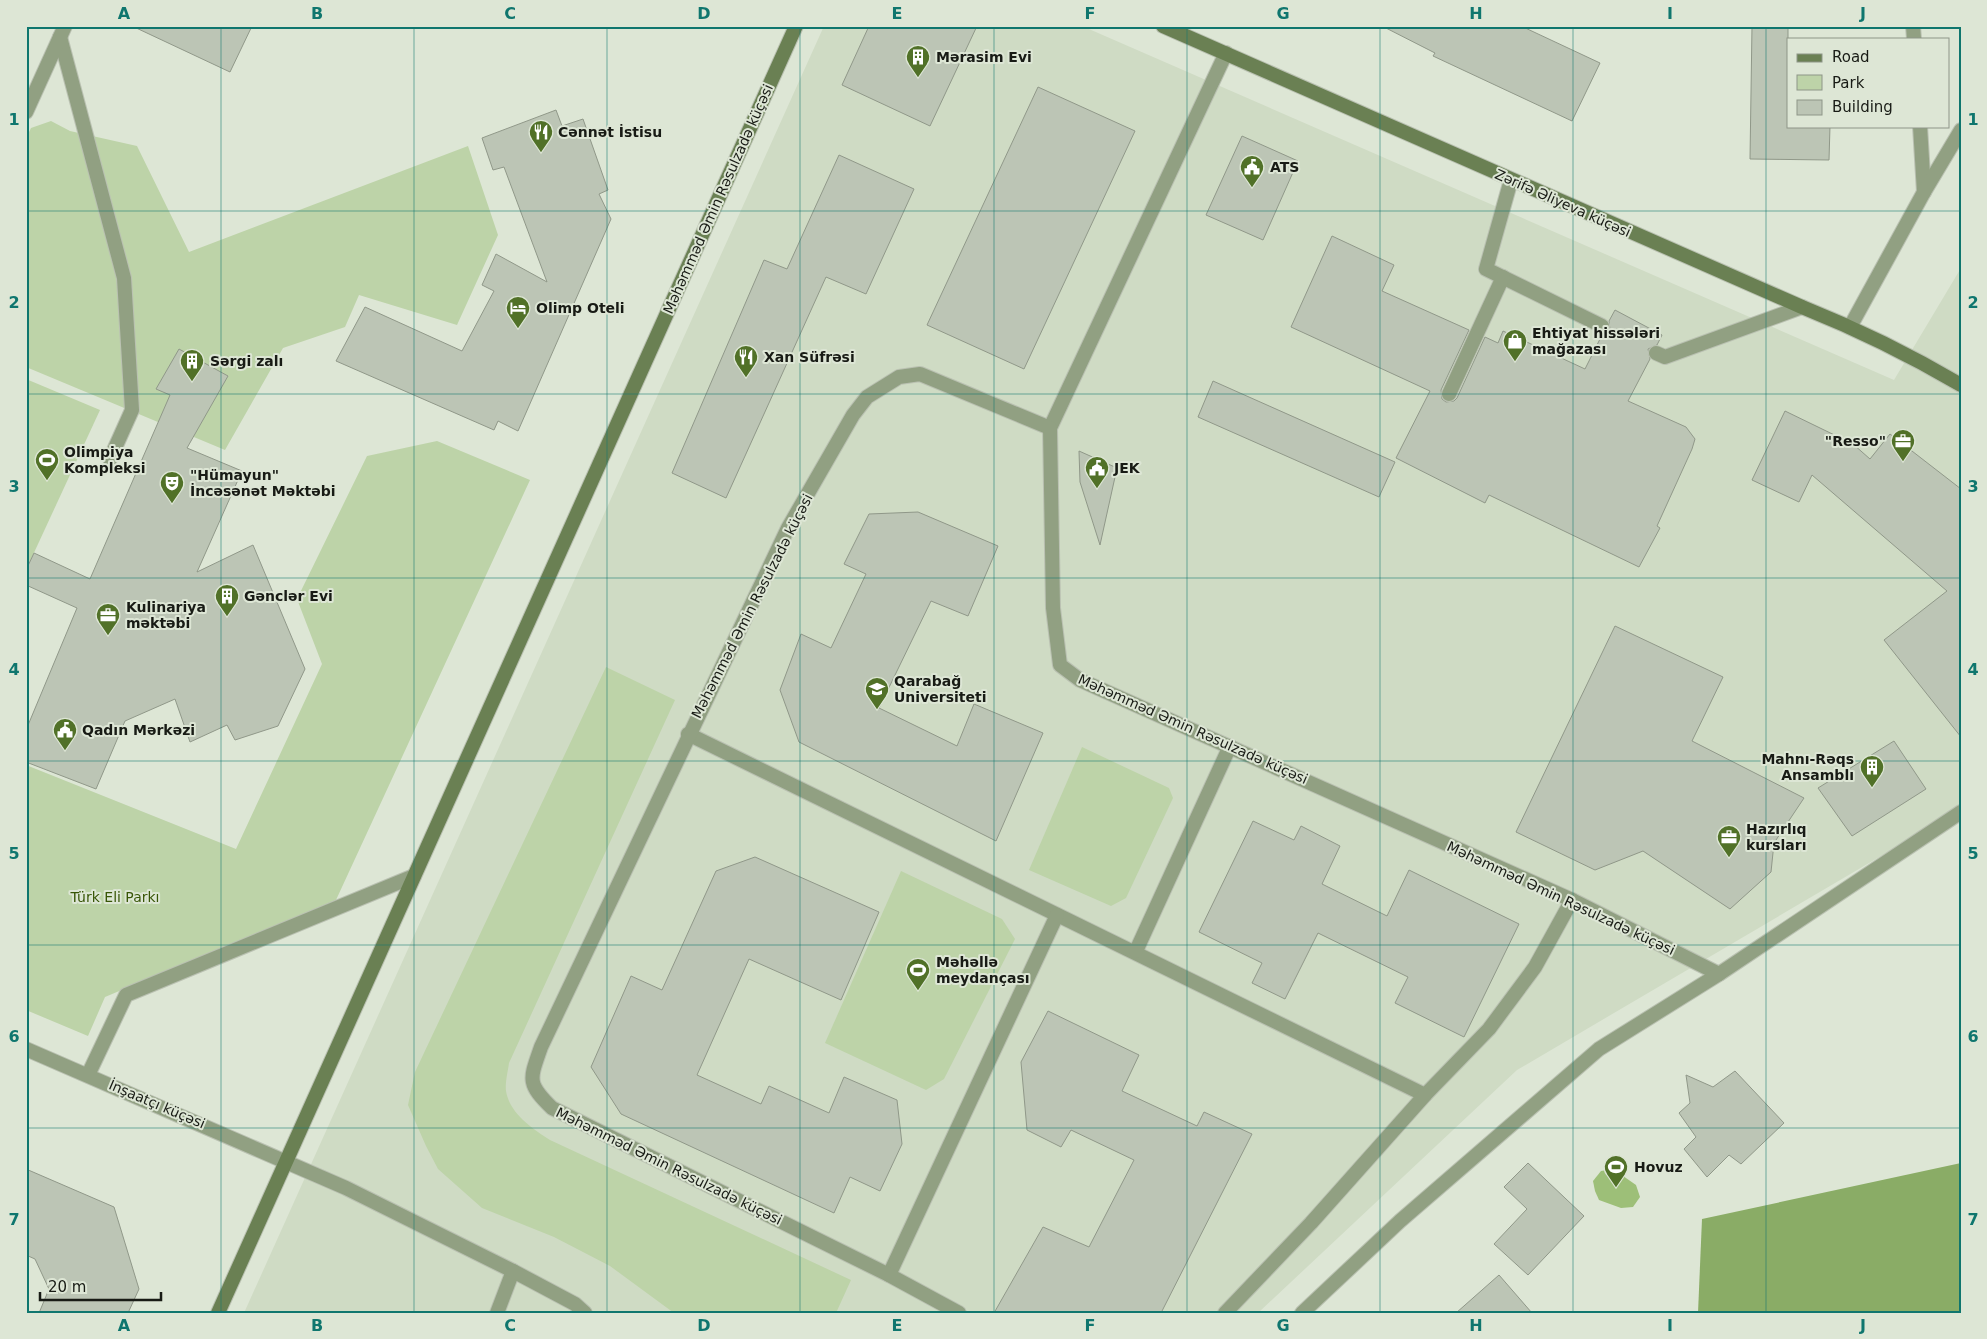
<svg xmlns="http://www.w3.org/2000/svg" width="1987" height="1339" viewBox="0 0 1987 1339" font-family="'DejaVu Sans',sans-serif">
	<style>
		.built { fill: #cfdbc4 }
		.green { fill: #bdd3a8 }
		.forest { fill: #8aac66 }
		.water { fill: #9dbf78 }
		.building { fill: #bcc5b5; stroke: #909889 }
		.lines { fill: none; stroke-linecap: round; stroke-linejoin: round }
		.service-casing { stroke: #bac1b2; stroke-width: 16 }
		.minor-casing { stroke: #bac1b2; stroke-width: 16 }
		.tertiary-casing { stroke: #bac1b2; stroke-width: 16 }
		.secondary-casing { stroke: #bac1b2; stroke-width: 16 }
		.service { stroke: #91a082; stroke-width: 14 }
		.minor { stroke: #91a082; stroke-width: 14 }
		.tertiary { stroke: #91a082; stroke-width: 14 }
		.secondary { stroke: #6a8053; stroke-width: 14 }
		.grid { fill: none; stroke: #0f766e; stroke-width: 1; stroke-opacity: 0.55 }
		.labels { text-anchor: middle; stroke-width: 4; stroke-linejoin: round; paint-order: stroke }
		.poi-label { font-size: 14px; font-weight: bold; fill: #181b15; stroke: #dde6d5; text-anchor: start }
		.street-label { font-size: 14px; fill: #181b15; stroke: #dde6d5 }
		.park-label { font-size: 14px; fill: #385607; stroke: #dde6d5 }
		.neatline { fill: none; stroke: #0f766e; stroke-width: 2 }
		.grid-label { font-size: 16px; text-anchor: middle; font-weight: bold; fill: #0f766e }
	</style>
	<rect width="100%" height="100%" fill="#dde6d5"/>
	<path class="built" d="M 824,26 L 1082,26 L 1894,380 L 1961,268 L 1961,809 L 1517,1070 L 1258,1313 L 244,1313 Z"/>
	<g class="green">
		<path d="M 51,121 L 70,131 L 137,146 L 189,252 L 468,146 L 498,235 L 457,325 L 359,295 L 345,327 L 283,348 L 225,450 L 26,367 L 26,138 L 31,128 Z"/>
		<path d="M 26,379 L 100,410 L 26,570 Z"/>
		<path d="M 437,441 L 530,480 L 336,900 L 105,997 L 88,1036 L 26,1010 L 26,765 L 236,849 L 322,664 L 297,599 L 367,456 Z"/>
		<path d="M 606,667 L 675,700 L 509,1063 C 508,1071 505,1082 506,1091 C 510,1114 532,1128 550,1140 L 851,1280 L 836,1313 L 674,1313 L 610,1266 L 554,1237 L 482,1208 L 438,1169 L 426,1146 L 408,1105 L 415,1072 Z"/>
		<path d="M 1082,747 L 1169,788 L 1173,798 L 1126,898 L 1111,906 L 1029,870 Z"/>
		<path d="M 901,871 L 1002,919 L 1015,939 L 944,1079 L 926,1090 L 825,1043 Z"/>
	</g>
	<path class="forest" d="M 1961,1163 L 1961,1313 L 1698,1313 L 1702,1219 Z"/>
	<path class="water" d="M 1613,1169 L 1636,1185 L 1640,1197 L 1633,1207 L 1621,1208 L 1599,1200 L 1595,1191 L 1593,1181 L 1601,1171 Z"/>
	<g class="building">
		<path d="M 132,26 L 252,26 L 230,72 Z"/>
		<path d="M 869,26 L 977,26 L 930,126 L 842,85 Z"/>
		<path d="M 1382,26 L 1521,26 L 1600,63 L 1572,121 L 1433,56 L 1435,53 Z"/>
		<path d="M 1752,26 L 1788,26 L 1788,126 L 1830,126 L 1829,160 L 1750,159 Z"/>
		<path d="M 1038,87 L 1135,131 L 1024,369 L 927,325 Z"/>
		<path d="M 556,110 L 562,126 L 583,119 L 608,190 L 599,194 L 611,219 L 518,431 L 498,421 L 494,430 L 336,361 L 365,307 L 462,351 L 494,291 L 482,285 L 496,254 L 547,282 L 504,167 L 493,170 L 482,138 Z"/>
		<path d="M 1242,136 L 1298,161 L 1263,240 L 1206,215 Z"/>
		<path d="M 839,155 L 914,189 L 866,294 L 826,277 L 726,498 L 672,473 L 764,260 L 787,269 Z"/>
		<path d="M 1332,236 L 1394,265 L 1382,291 L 1469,330 L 1441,390 L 1442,399 L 1446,402 L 1454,401 L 1457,398 L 1485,337 L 1498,343 L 1503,331 L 1585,369 L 1602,335 L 1610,330 L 1609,321 L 1615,310 L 1662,335 L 1657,345 L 1648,349 L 1650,359 L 1628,401 L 1686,427 L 1695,439 L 1692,449 L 1657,526 L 1660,528 L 1639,567 L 1489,495 L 1485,503 L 1396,458 L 1430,391 L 1291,327 Z"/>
		<path d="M 179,349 L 228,376 L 187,448 L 242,471 L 197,572 L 253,545 L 305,669 L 278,726 L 235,740 L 227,725 L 190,742 L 175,699 L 125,721 L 96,789 L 26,762 L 26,730 L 77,608 L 26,585 L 26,570 L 34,553 L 90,579 L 170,395 L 156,389 Z"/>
		<path d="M 1213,381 L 1395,462 L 1379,497 L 1198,417 Z"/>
		<path d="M 1785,411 L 1853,444 L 1870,459 L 1890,434 L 1961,489 L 1961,737 L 1884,640 L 1947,591 L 1812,475 L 1799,502 L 1752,480 Z"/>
		<path d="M 1079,451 L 1117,468 L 1100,545 L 1080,482 Z"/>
		<path d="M 918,512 L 998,546 L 968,616 L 931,601 L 879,708 L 957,746 L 974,704 L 1043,733 L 996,841 L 799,742 L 780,690 L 801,634 L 831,648 L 866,574 L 844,564 L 869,514 Z"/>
		<path d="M 1615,626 L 1723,677 L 1692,741 L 1804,798 L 1774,843 L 1771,872 L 1730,909 L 1643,851 L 1595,870 L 1516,832 Z"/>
		<path d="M 1894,741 L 1926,789 L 1852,836 L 1818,788 Z"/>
		<path d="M 1253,821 L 1294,840 L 1301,826 L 1340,846 L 1322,884 L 1387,916 L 1409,870 L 1519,924 L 1464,1037 L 1395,1003 L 1408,977 L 1318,933 L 1285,999 L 1252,983 L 1262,963 L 1199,932 Z"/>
		<path d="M 755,857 L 879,912 L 841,1000 L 749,959 L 697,1075 L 761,1104 L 769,1086 L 829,1113 L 844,1077 L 897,1100 L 902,1144 L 880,1191 L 850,1177 L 834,1213 L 621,1114 L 591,1067 L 631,976 L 662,990 L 716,871 Z"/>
		<path d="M 1048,1011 L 1139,1055 L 1122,1091 L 1197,1126 L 1204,1112 L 1252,1134 L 1161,1313 L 994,1313 L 1043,1227 L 1089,1247 L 1134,1160 L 1071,1130 L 1061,1147 L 1027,1130 L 1021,1062 Z"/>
		<path d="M 1735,1071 L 1784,1123 L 1741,1164 L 1729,1155 L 1707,1177 L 1684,1149 L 1696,1137 L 1679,1113 L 1690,1103 L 1686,1075 L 1713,1087 Z"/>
		<path d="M 1528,1163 L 1584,1216 L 1528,1275 L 1494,1244 L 1527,1209 L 1504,1187 Z"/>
		<path d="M 26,1169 L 114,1207 L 139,1289 L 128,1313 L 39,1313 L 49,1289 L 35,1259 L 26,1255 Z"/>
		<path d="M 1499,1275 L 1532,1313 L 1456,1313 Z"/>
	</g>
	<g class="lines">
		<g class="service-casing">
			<g id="service">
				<path d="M 60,37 L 124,278 L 132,410 L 110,459"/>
				<path d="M 1511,180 L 1486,269 L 1602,326"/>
				<path d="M 1656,353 L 1665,357 L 1802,307"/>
				<path d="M 1449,394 L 1503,277"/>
				<path d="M 88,1075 L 126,995 L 414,876"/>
				<path d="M 497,1313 L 513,1271"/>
			</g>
		</g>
		<g class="minor-casing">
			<g id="minor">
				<path d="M 1913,26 L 1914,39"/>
				<path d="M 26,112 L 65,26"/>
				<path d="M 1920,126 L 1924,192"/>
				<path d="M 1050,428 L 1226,53"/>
				<path d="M 688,734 C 934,855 1181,973 1425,1095 L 1489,1029 L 1535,967 L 1572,900"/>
				<path d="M 1136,951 L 1230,746"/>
				<path d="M 26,1049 L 346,1188 L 513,1271 L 575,1304 L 585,1313"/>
				<path d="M 889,1275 L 1057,915"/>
				<path d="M 959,1313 L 889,1275 L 552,1108 C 526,1083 530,1079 541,1047 L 788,528 L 853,415 L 867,397 L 899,377 L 920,374 L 1050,428 L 1053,608 L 1060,665 L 1080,680 L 1572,900 L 1719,974"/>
				<path d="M 1225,1313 L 1311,1223 L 1425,1095"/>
				<path d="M 1302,1313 L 1400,1221 L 1599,1049 L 1719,974 L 1961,812"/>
			</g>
		</g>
		<g class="tertiary-casing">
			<path id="tertiary" d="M 1850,327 L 1924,192 L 1961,130"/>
		</g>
		<g class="secondary-casing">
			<g id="secondary">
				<path d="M 1163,26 L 1802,307 C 1857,329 1910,355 1961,385"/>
				<path d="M 218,1313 L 796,26"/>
			</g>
		</g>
		<use href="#service" class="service"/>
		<use href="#minor" class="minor"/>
		<use href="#tertiary" class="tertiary"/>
		<use href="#secondary" class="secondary"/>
	</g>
	<path class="grid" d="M 221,26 L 221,1313M 414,26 L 414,1313M 607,26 L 607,1313M 800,26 L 800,1313M 994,26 L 994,1313M 1187,26 L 1187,1313M 1380,26 L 1380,1313M 1573,26 L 1573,1313M 1766,26 L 1766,1313M 26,211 L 1961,211M 26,394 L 1961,394M 26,578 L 1961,578M 26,761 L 1961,761M 26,945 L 1961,945M 26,1128 L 1961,1128"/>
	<defs>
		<g id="building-pin" transform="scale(1.25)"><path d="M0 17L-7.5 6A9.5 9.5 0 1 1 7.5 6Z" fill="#517128" stroke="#dde6d5"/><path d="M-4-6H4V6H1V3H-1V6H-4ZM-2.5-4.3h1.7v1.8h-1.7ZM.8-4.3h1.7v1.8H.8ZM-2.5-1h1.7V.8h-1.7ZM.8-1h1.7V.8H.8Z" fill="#fff"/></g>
		<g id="restaurant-pin" transform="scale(1.25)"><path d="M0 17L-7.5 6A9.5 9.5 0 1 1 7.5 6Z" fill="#517128" stroke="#dde6d5"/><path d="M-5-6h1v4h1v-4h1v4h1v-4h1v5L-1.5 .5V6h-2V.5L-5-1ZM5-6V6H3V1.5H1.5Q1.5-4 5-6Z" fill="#fff"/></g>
		<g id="civic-pin" transform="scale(1.25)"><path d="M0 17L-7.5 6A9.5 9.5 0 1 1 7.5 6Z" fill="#517128" stroke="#dde6d5"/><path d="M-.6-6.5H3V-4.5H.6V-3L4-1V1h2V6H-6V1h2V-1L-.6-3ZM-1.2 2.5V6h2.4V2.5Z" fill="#fff"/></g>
		<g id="hotel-pin" transform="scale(1.25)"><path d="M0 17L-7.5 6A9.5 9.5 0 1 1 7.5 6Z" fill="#517128" stroke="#dde6d5"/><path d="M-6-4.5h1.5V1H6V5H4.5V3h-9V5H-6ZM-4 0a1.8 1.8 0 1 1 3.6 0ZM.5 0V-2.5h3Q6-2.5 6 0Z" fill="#fff"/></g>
		<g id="shop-pin" transform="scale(1.25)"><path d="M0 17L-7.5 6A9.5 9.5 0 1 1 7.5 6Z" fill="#517128" stroke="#dde6d5"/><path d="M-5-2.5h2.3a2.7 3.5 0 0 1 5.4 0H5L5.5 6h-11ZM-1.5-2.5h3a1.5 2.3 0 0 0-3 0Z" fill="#fff"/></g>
		<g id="office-pin" transform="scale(1.25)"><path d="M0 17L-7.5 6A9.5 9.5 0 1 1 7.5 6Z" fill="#517128" stroke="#dde6d5"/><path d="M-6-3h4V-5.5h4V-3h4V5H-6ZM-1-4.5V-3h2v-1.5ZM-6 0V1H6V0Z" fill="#fff"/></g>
		<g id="stadium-pin" transform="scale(1.25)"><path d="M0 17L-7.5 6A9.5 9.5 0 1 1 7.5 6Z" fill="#517128" stroke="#dde6d5"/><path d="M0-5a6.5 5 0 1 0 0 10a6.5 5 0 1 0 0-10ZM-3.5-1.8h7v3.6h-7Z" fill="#fff"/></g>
		<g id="theatre-pin" transform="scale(1.25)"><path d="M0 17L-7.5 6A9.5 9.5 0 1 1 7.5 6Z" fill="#517128" stroke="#dde6d5"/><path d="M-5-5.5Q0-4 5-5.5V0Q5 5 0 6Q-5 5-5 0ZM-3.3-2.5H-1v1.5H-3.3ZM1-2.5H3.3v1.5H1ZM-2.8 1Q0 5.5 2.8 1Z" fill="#fff"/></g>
		<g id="university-pin" transform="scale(1.25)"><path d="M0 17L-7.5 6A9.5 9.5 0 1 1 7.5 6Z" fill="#517128" stroke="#dde6d5"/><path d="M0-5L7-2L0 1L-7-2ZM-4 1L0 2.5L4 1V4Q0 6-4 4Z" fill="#fff"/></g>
	</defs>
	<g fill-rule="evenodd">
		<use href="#building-pin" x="918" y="57"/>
		<use href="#restaurant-pin" x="541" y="132"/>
		<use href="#civic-pin" x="1252" y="167"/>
		<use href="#hotel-pin" x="518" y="308"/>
		<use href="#shop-pin" x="1515" y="341"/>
		<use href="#restaurant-pin" x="746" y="357"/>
		<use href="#building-pin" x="192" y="361"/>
		<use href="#office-pin" x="1903" y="441"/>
		<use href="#stadium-pin" x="47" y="460"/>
		<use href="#civic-pin" x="1097" y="468"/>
		<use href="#theatre-pin" x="172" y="483"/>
		<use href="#building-pin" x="227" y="596"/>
		<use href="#office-pin" x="108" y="615"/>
		<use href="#university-pin" x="877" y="689"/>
		<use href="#civic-pin" x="65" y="730"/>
		<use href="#building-pin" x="1872" y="767"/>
		<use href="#office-pin" x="1729" y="837"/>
		<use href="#stadium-pin" x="918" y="970"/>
		<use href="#stadium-pin" x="1616" y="1167"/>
	</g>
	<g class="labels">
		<g class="poi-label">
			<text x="936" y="62">Mərasim Evi</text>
			<text x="558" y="137">Cənnət İstisu</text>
			<text x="1270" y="172">ATS</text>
			<text x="536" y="313">Olimp Oteli</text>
			<text x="1532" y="338">Ehtiyat hissələri<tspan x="1532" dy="16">mağazası</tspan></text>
			<text x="764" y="362">Xan Süfrəsi</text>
			<text x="210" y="366">Sərgi zalı</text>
			<text x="1886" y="446" text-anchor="end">"Resso"</text>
			<text x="64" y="457">Olimpiya<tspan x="64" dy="16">Kompleksi</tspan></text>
			<text x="1114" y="473">JEK</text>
			<text x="190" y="480">"Hümayun"<tspan x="190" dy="16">İncəsənət Məktəbi</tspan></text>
			<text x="244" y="601">Gənclər Evi</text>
			<text x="126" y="612">Kulinariya<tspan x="126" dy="16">məktəbi</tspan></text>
			<text x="894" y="686">Qarabağ<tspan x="894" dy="16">Universiteti</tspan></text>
			<text x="82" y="735">Qadın Mərkəzi</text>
			<text x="1854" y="764" text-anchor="end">Mahnı-Rəqs<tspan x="1854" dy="16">Ansamblı</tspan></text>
			<text x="1746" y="834">Hazırlıq<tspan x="1746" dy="16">kursları</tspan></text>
			<text x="936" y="967">Məhəllə<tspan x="936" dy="16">meydançası</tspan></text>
			<text x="1634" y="1172">Hovuz</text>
		</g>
		<g class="street-label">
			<text transform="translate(718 199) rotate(-66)" y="5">Məhəmməd Əmin Rəsulzadə küçəsi</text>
			<text transform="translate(1563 203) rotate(24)" y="5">Zərifə Əliyeva küçəsi</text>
			<text transform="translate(752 606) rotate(-63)" y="5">Məhəmməd Əmin Rəsulzadə küçəsi</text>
			<text transform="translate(1193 729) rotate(24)" y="5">Məhəmməd Əmin Rəsulzadə küçəsi</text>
			<text transform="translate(1561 898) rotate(25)" y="5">Məhəmməd Əmin Rəsulzadə küçəsi</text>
			<text transform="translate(157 1104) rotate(23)" y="5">İnşaatçı küçəsi</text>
			<text transform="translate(669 1166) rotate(26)" y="5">Məhəmməd Əmin Rəsulzadə küçəsi</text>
		</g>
		<g class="park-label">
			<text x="115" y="902">Türk Eli Parkı</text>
		</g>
	</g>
	<rect width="1987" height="1339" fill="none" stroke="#dde6d5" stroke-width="55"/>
	<rect x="1787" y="38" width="162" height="90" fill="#dde6d5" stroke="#8e9588"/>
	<rect x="1797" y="54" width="25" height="8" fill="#6a8053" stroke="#8e9588"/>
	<text x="1832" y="62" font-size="15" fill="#181b15">Road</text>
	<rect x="1797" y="75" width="25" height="15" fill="#bdd3a8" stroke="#8e9588"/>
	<text x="1832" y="88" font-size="15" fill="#181b15">Park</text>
	<rect x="1797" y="100" width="25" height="15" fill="#bcc5b5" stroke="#8e9588"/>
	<text x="1832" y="112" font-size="15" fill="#181b15">Building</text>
	<path d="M40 1292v8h121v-8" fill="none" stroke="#181b15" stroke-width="2.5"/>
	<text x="48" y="1292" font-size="15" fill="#181b15" stroke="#dde6d5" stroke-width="4" paint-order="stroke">20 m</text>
	<rect x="28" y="28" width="1932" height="1284" class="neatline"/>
	<g class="grid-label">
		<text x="124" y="19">A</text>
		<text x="317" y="19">B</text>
		<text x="510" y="19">C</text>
		<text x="704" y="19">D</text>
		<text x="897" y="19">E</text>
		<text x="1090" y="19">F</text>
		<text x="1283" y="19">G</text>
		<text x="1476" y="19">H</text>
		<text x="1670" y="19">I</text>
		<text x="1863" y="19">J</text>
		<text x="14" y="125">1</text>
		<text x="1973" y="125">1</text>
		<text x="14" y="308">2</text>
		<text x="1973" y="308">2</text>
		<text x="14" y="492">3</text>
		<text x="1973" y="492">3</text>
		<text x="14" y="675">4</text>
		<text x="1973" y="675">4</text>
		<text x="14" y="859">5</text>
		<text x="1973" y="859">5</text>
		<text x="14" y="1042">6</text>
		<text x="1973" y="1042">6</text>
		<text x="14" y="1225">7</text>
		<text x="1973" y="1225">7</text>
		<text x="124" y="1331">A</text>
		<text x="317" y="1331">B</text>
		<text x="510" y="1331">C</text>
		<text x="704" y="1331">D</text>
		<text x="897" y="1331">E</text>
		<text x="1090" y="1331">F</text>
		<text x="1283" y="1331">G</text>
		<text x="1476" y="1331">H</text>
		<text x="1670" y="1331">I</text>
		<text x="1863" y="1331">J</text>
	</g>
</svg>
